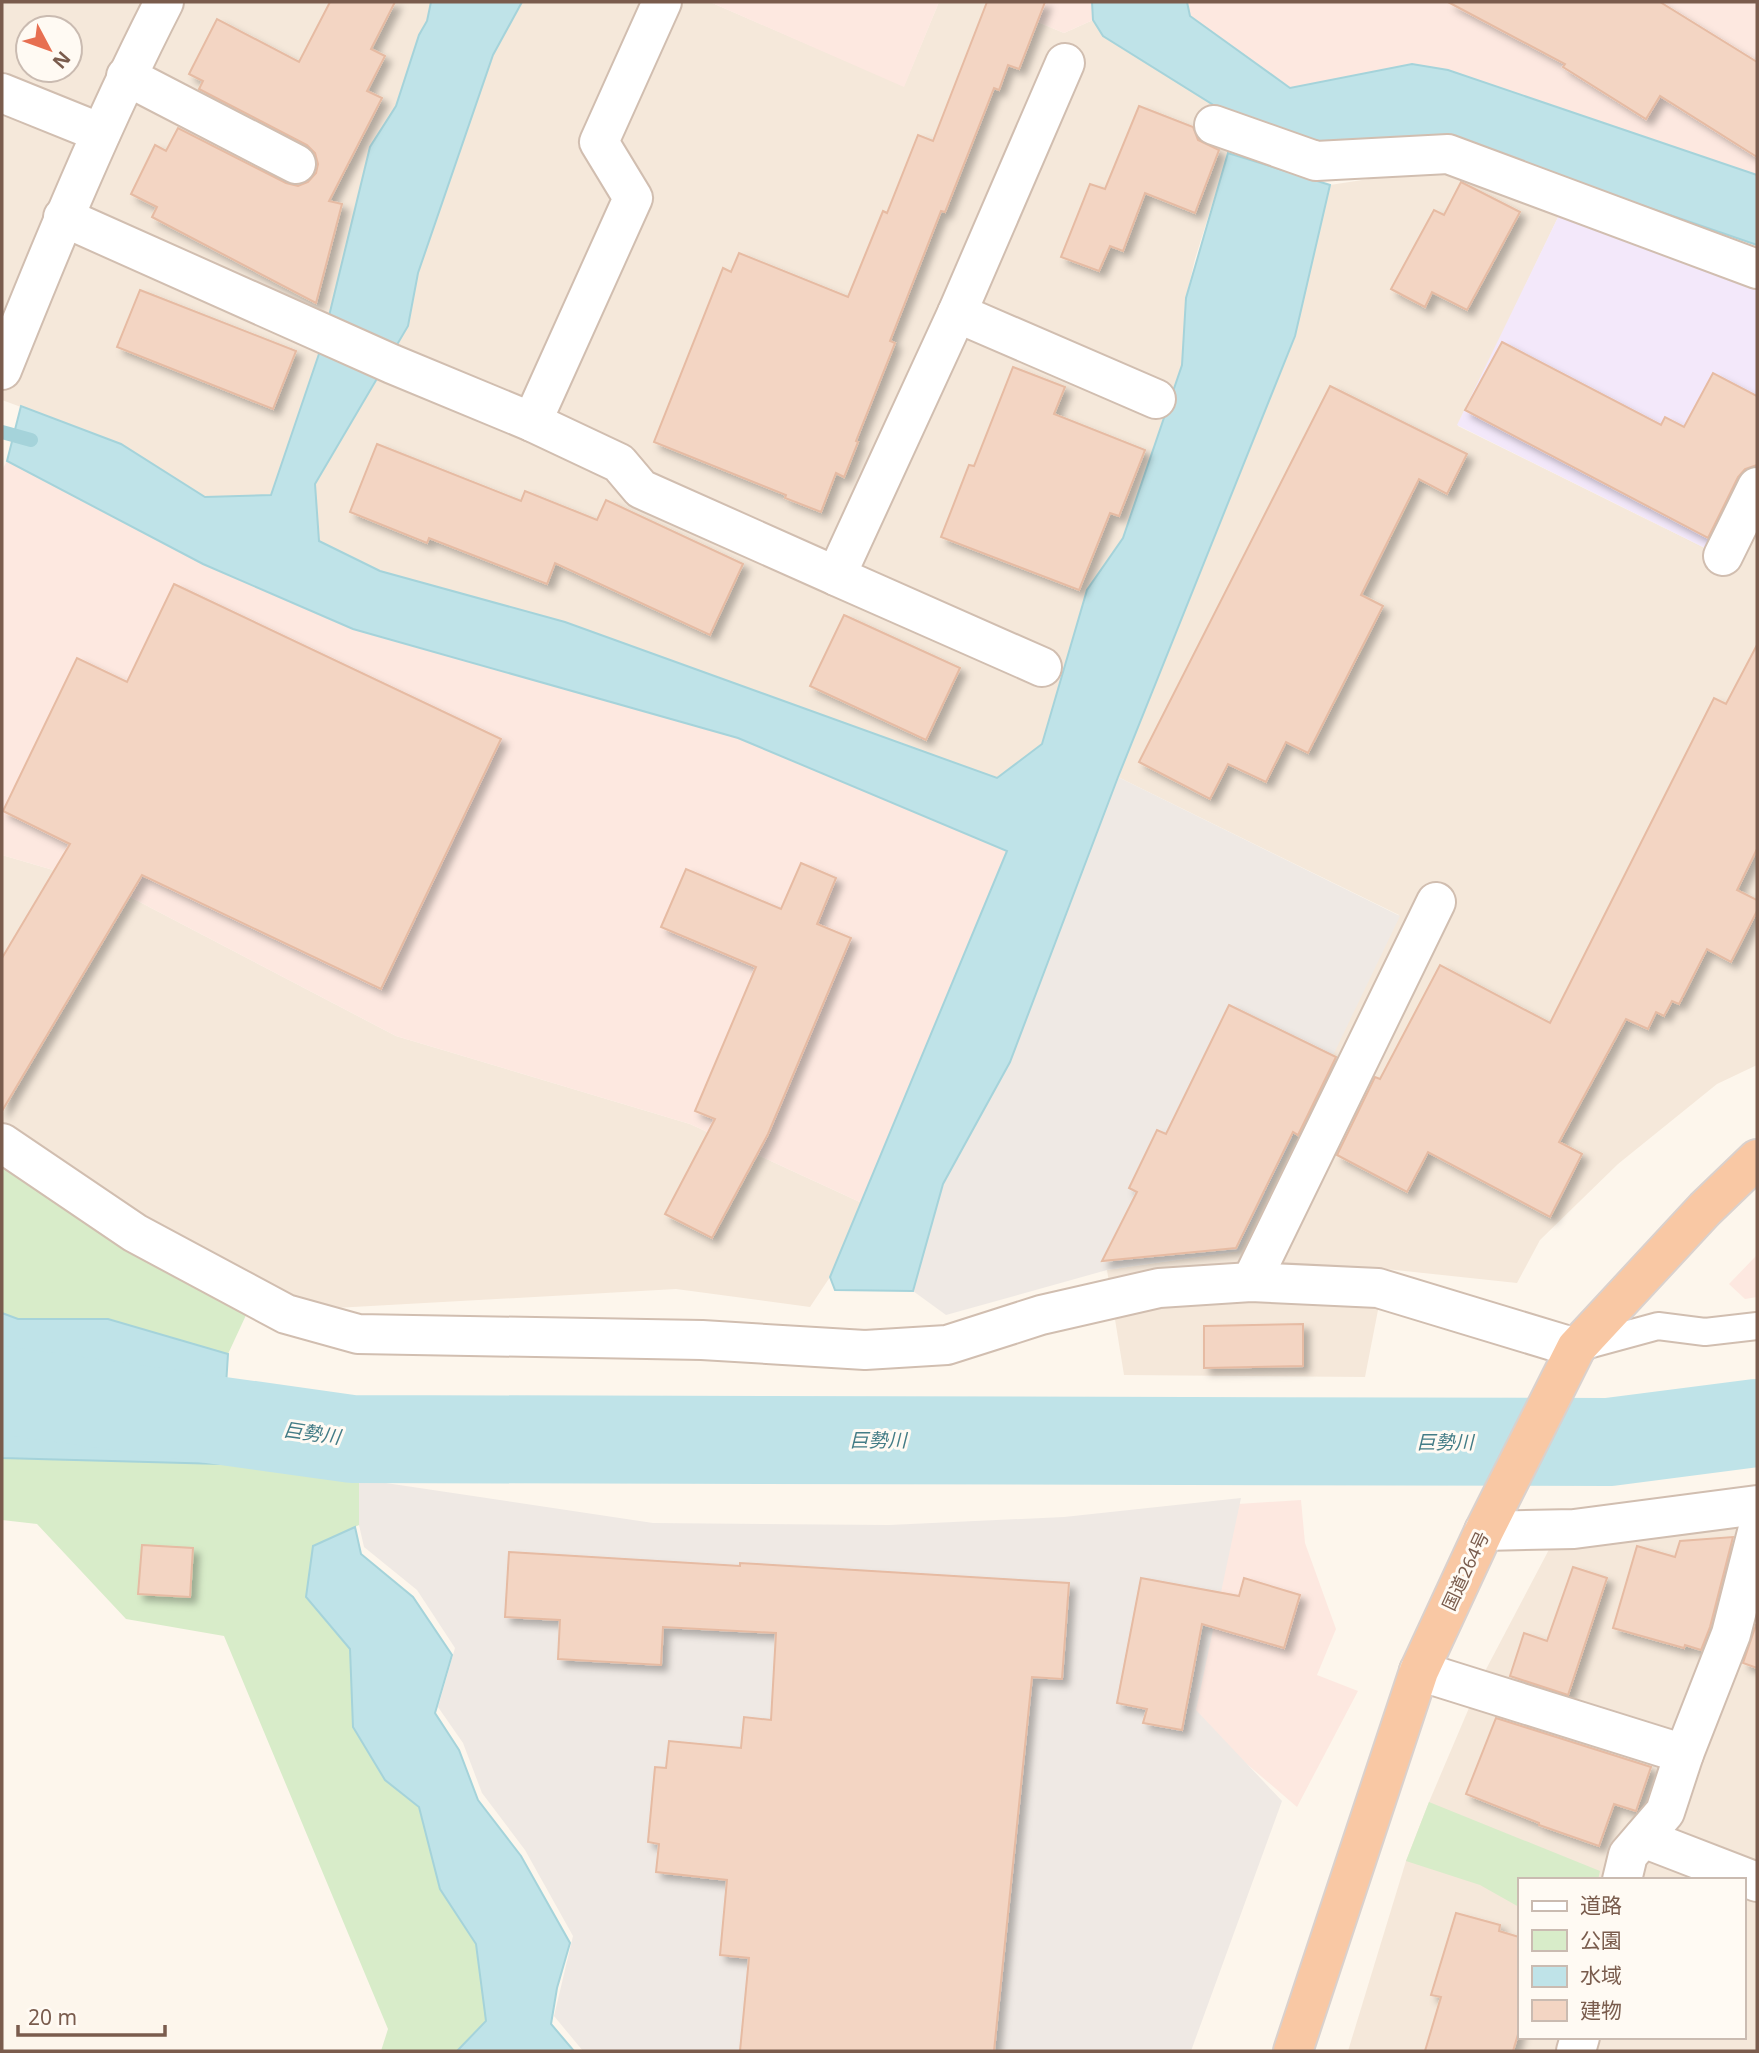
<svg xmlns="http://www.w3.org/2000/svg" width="1759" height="2053" viewBox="0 0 1759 2053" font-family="'Noto Sans','Noto Sans JP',sans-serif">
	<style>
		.residential { fill: #f5e8da; fill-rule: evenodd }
		.commercial { fill: #fde8e0 }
		.industrial { fill: #efe9e4 }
		.education { fill: #f3e8fa }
		.green { fill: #d8ecc9 }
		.water { fill: #bfe3e8; stroke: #a5d3da; stroke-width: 2 }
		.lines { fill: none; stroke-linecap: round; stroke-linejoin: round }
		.stream { stroke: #a5d3da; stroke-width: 14 }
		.river { stroke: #bfe3e8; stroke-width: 88 }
		.building { fill: #f3d5c3; stroke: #e6bba3; stroke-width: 2; filter: url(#shadow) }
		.service-casing { stroke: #d1beb0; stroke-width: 30 }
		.minor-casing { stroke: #d1beb0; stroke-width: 42 }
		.tertiary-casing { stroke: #d1beb0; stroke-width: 42 }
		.trunk-casing { stroke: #dad1cd; stroke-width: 42 }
		.service { stroke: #fff; stroke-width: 26 }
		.minor { stroke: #fff; stroke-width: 38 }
		.tertiary { stroke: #fff; stroke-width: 38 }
		.trunk { stroke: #f9c8a4; stroke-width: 38 }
		.labels { text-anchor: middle; stroke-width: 6; stroke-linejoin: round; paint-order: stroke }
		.street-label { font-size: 18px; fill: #7a5c4d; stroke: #fffaf3 }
		.water-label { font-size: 19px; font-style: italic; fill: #437c86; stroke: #fffaf3 }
	</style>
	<defs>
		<filter id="shadow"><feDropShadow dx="6" dy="6" stdDeviation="3.5" flood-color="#0004"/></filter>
	</defs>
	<rect width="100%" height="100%" fill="#fdf6ec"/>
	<g class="residential">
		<path d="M 2,2 L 431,2 L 427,21 L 419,36 L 396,106 L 370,147 L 322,345 L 271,495 L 205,497 L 121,444 L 2,400 ZM 28,28 L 70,28 L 70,70 L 28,70 Z"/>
		<path d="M 522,2 L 710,2 L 904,86 L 939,2 L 990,2 L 1064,33 L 1093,20 L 1103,36 L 1244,124 L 1228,154 L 1195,259 L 1186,298 L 1182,365 L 1123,538 L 1087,590 L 1042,744 L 997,778 L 565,622 L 380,571 L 319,541 L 315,484 L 408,326 L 418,273 L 493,55 Z"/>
		<path d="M 1446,167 L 1561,211 L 1458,426 L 1711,551 L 1757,462 L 1757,1065 L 1717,1084 L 1618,1164 L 1540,1240 L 1517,1283 L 1386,1269 L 1365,1377 L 1124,1375 L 1107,1270 L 1239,1251 L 1399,915 L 1118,777 L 1295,336 L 1330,185 Z"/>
		<path d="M 2,855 L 111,887 L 396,1036 L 690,1124 L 862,1203 L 830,1277 L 810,1307 L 676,1289 L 247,1313 L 2,1164 Z"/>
		<path d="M 1757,1519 L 1757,2051 L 1348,2051 L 1406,1861 L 1429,1802 L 1483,1675 L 1554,1540 ZM 1519,1880 L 1743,1880 L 1743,2037 L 1519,2037 Z"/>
	</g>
	<g class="commercial">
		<path d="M 710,2 L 939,2 L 904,87 Z"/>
		<path d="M 990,2 L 1092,2 L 1093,20 L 1064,33 Z"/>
		<path d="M 1187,2 L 1757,2 L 1757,175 L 1448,70 L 1412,64 L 1290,88 L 1190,16 Z"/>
		<path d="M 7,461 L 203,564 L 353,629 L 738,738 L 1007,851 L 862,1203 L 690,1124 L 396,1036 L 111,887 L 2,855 L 2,470 Z"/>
		<path d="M 1757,1255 L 1757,1297 L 1745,1299 L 1729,1284 Z"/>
		<path d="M 1301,1500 L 1305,1543 L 1336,1629 L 1317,1675 L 1358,1691 L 1297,1807 L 1192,1717 L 1238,1504 Z"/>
	</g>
	<g class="industrial">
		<path d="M 1118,777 L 1400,916 L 1239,1251 L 1107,1270 L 946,1315 L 913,1291 L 943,1184 L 1010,1062 Z"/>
		<path d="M 359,1479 L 653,1523 L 889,1525 L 1064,1517 L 1241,1498 L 1196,1710 L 1282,1801 L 1191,2051 L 583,2051 L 554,2016 L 573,1936 L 525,1850 L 482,1793 L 463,1743 L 438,1707 L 455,1648 L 417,1590 L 364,1547 L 359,1525 Z"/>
	</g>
	<path class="education" d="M 1561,211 L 1757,283 L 1757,462 L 1711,551 L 1457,425 Z"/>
	<g class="green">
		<path d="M 2,1164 L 247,1313 L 228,1354 L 108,1319 L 18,1319 L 2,1313 Z"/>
		<path d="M 2,1458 L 221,1464 L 359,1479 L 359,1525 L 313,1547 L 306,1597 L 350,1649 L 353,1727 L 385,1780 L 419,1807 L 440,1889 L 476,1944 L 486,2021 L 457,2051 L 381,2051 L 388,2029 L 224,1636 L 126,1619 L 37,1524 L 2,1520 Z"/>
		<path d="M 1429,1802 L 1600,1871 L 1598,1880 L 1519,1880 L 1519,1907 L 1480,1885 L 1406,1861 Z"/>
	</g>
	<g class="water">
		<path d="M 431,2 L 522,2 L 493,55 L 418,273 L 408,326 L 315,484 L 319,541 L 380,571 L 565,622 L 997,778 L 1042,744 L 1087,590 L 1123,538 L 1182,365 L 1186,298 L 1228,153 L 1330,185 L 1295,336 L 1118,777 L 1010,1062 L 943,1184 L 913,1291 L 835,1290 L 830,1277 L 1007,851 L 738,738 L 353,629 L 203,564 L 7,461 L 21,406 L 121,444 L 205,497 L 271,495 L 322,345 L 370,147 L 396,106 L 419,35 L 427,21 Z"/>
		<path d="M 1092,2 L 1187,2 L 1190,16 L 1290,88 L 1412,64 L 1448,70 L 1757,175 L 1757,245 L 1440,136 L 1313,144 L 1244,124 L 1103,36 L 1093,20 Z"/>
		<path d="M 2,1313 L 18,1319 L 108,1319 L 228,1354 L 221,1464 L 2,1458 Z"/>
		<path d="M 355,1527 L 361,1554 L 413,1597 L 452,1655 L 435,1713 L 459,1750 L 478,1800 L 521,1856 L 570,1943 L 557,1988 L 551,2024 L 574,2051 L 457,2051 L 486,2021 L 476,1944 L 440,1889 L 419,1807 L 385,1780 L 353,1727 L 350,1649 L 306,1597 L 313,1546 Z"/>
	</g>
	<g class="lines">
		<path class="stream" d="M 2,432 L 31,440"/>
		<path class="river" d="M 2,1390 L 352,1439 L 1609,1442 L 1757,1423"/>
	</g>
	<g class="building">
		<path d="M 330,2 L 395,2 L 371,49 L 385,56 L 367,91 L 382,98 L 329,201 L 342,204 L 316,303 L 152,217 L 157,207 L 131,194 L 155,145 L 166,151 L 178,128 L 286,183 L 298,186 L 308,182 L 316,173 L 318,164 L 315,153 L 307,145 L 199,89 L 203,81 L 189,74 L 217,19 L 299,62 Z"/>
		<path d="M 987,2 L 1045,2 L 1019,69 L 1008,65 L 999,90 L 994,88 L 945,212 L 941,211 L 890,341 L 895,343 L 856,441 L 858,442 L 844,477 L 836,473 L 821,512 L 785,498 L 786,495 L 654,442 L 723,268 L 731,272 L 739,253 L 848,297 L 883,211 L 887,213 L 918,135 L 933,141 Z"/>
		<path d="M 1448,2 L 1660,2 L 1757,62 L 1757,157 L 1660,96 L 1646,119 L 1563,67 L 1565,64 Z"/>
		<path d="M 1139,106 L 1193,127 L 1198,140 L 1219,150 L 1195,213 L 1145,193 L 1123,251 L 1110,246 L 1099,271 L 1061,257 L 1090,184 L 1105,189 Z"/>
		<path d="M 1461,182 L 1520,212 L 1467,310 L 1432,292 L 1425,307 L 1391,289 L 1434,210 L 1444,215 Z"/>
		<path d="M 140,290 L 296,351 L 273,409 L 117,347 Z"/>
		<path d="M 1502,342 L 1661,425 L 1665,417 L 1684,427 L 1713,373 L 1757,396 L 1757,465 L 1745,469 L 1738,477 L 1708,538 L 1465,410 Z"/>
		<path d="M 1013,367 L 1065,387 L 1054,414 L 1145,450 L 1119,516 L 1110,513 L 1079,590 L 941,537 L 969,465 L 974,466 Z"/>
		<path d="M 1330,386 L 1467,454 L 1447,494 L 1419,479 L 1361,595 L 1383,606 L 1308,753 L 1286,742 L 1266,782 L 1228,764 L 1210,799 L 1139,762 Z"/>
		<path d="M 377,444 L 521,501 L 525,491 L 597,520 L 606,500 L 743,564 L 710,635 L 555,563 L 547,584 L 429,538 L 427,543 L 350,512 Z"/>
		<path d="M 174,584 L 501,739 L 381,989 L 142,875 L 2,1111 L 2,958 L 70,844 L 3,811 L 77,658 L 127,682 Z"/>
		<path d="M 844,615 L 960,668 L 926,740 L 810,686 Z"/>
		<path d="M 1757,645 L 1757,849 L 1737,890 L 1757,900 L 1757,911 L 1731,962 L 1707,949 L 1679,1004 L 1672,1001 L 1664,1016 L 1656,1012 L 1648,1029 L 1626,1019 L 1559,1142 L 1582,1154 L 1550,1217 L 1428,1152 L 1407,1192 L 1337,1155 L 1375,1077 L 1380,1079 L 1440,965 L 1550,1023 L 1714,698 L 1726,704 Z"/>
		<path d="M 801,863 L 836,878 L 817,924 L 851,938 L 768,1134 L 712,1238 L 665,1214 L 715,1119 L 695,1111 L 756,967 L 661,927 L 686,869 L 781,909 Z"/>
		<path d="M 1229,1005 L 1336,1057 L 1298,1135 L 1293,1132 L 1236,1248 L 1102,1261 L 1137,1192 L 1129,1188 L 1157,1130 L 1166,1134 Z"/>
		<path d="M 1303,1324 L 1303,1366 L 1204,1368 L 1204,1326 Z"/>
		<path d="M 1733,1537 L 1710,1627 L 1701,1650 L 1685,1645 L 1684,1648 L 1613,1628 L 1637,1546 L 1675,1557 L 1680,1541 Z"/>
		<path d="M 142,1545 L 193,1548 L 190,1597 L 138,1594 Z"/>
		<path d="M 509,1552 L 740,1566 L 740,1563 L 1069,1583 L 1062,1679 L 1032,1677 L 994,2051 L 740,2051 L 749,1958 L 720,1955 L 727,1880 L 656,1872 L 659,1844 L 648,1842 L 655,1767 L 666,1768 L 669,1741 L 741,1748 L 744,1717 L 771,1720 L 776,1633 L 663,1627 L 661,1665 L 558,1659 L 560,1620 L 505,1617 Z"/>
		<path d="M 1573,1567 L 1607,1578 L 1568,1695 L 1510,1676 L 1524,1633 L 1547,1641 Z"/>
		<path d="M 1141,1578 L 1239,1596 L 1244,1578 L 1300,1595 L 1284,1648 L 1202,1624 L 1182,1730 L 1143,1723 L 1147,1709 L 1117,1703 Z"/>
		<path d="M 1756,1625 L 1757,1625 L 1757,1668 L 1743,1663 Z"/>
		<path d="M 1496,1718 L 1651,1767 L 1636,1811 L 1614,1804 L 1599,1846 L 1539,1825 L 1539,1823 L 1466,1794 Z"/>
		<path d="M 1456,1913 L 1500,1925 L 1499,1931 L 1519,1937 L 1519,2031 L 1513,2051 L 1425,2051 L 1441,1997 L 1431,1995 Z"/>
	</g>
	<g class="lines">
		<g class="service-casing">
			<path id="service" d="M 1577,1348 L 1658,1326 L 1705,1332 L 1757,1326"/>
		</g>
		<g class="minor-casing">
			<g id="minor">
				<path d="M 126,76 L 296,164"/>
				<path d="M 2,93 L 101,133"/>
				<path d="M 1214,125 L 1316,161 L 1448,154 L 1757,269"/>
				<path d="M 63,217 L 392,364 L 532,422 L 619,463 L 641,489 L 836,576 L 957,313 L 1065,63"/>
				<path d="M 957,313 L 1156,399"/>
				<path d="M 532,422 L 633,198 L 599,142 L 662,2"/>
				<path d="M 1723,556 L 1757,487"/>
				<path d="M 836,576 L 1042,667"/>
				<path d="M 2,1143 L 135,1233 L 286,1314 L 358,1334 L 702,1340 L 865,1350 L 947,1345 L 1041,1315 L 1159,1288 L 1251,1282 L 1378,1288 L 1576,1348"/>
				<path d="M 1251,1282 L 1436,902"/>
				<path d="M 1484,1531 L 1574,1529 L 1757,1505"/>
				<path d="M 1419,1671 L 1684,1754 L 1731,1634 L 1757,1532"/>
				<path d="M 1643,1838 L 1757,1882"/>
				<path d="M 1622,1880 L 1628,1855 L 1665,1812 L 1684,1754"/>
				<path d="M 1576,2051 L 1580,2037"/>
			</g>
		</g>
		<g class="tertiary-casing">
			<path id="tertiary" d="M 2,370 C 52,245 103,121 164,2"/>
		</g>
		<g class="trunk-casing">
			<path id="trunk" d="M 1293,2051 L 1419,1671 L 1484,1531 L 1576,1348 L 1705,1209 L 1757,1159"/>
		</g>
		<use href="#service" class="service"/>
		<use href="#minor" class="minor"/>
		<use href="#tertiary" class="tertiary"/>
		<use href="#trunk" class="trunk"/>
	</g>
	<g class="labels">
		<g class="street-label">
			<text transform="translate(1466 1571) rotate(-65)" y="6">国道264号</text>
		</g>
		<g class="water-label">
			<text transform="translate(312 1433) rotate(8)" y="7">巨勢川</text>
			<text x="878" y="1447">巨勢川</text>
			<text x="1445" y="1449">巨勢川</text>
		</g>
	</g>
	<rect width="1759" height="2053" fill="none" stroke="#7a5c4d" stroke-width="7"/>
	<rect x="1518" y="1878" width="228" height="161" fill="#fffaf3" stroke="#cabbb1" stroke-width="2"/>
	<rect x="1532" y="1901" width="35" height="10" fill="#ffffff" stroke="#cabbb1" stroke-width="2"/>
	<text x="1580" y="1913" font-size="21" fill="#7a5c4d">道路</text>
	<rect x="1532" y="1930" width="35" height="21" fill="#d8ecc9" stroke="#cabbb1" stroke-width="2"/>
	<text x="1580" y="1948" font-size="21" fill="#7a5c4d">公園</text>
	<rect x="1532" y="1966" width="35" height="21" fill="#bfe3e8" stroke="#cabbb1" stroke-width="2"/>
	<text x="1580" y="1983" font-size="21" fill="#7a5c4d">水域</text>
	<rect x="1532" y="2000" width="35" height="21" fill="#f3d5c3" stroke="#cabbb1" stroke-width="2"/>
	<text x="1580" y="2018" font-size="21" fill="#7a5c4d">建物</text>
	<g transform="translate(49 49) rotate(131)"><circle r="33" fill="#fffaf3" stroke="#cabbb1" stroke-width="2"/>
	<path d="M0-5L12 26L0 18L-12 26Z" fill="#e76f51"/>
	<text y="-10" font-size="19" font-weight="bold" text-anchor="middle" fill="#7a5c4d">N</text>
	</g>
	<path d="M18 2025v10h147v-10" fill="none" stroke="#7a5c4d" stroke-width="3.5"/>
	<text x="28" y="2025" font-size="21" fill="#7a5c4d" stroke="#fffaf3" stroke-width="5" paint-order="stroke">20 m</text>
</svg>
